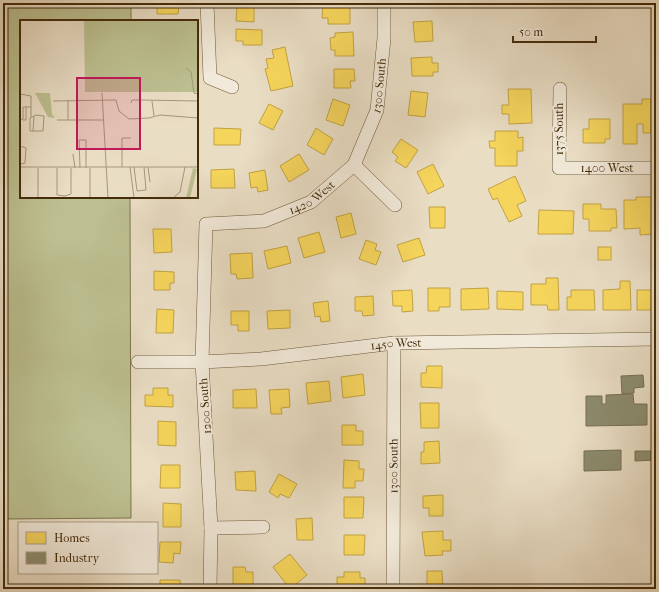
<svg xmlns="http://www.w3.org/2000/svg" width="659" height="592" viewBox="0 0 659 592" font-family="'IM FELL French Canon',serif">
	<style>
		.green { fill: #bcbf90; stroke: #80764d }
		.homes { fill: #f6d55c; stroke: #c1a243 }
		.industry { fill: #8c8c6e; stroke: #776f50 }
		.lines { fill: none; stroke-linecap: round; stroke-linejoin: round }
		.minor-casing { stroke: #6e5838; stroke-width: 14 }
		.minor { stroke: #f1e9d9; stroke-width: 13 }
		.labels { text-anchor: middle; stroke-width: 4; stroke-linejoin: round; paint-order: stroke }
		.street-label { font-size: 12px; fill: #452c0a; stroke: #f1e9d9 }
		.inset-road { fill: none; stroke: #a7967a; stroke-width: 1 }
		.view { fill: #c2185b; fill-opacity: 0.15; stroke: #c2185b; stroke-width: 2 }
		.inset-edge { fill: none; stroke: #452c0a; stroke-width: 2 }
	</style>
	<rect width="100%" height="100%" fill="#e9ddc4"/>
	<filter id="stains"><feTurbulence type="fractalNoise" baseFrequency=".005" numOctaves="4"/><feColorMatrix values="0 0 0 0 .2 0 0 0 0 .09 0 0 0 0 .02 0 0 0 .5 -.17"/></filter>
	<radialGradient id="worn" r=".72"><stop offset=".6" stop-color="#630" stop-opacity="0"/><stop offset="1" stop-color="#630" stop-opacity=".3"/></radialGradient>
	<path class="green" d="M 3,3 L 131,3 L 131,21 L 21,21 L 21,197 L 130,197 L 131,518 L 3,519 Z"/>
	<g class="homes">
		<path d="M 157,3 L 179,3 L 178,14 L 157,14 Z"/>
		<path d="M 237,3 L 254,3 L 254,22 L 236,21 Z"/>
		<path d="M 323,3 L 350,3 L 350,24 L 328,24 L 328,18 L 322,18 Z"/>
		<rect x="416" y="3" width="16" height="3"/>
		<path d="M 432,21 L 433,41 L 415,42 L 413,22 Z"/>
		<path d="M 236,29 L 262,30 L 262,45 L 243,45 L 243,41 L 236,41 Z"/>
		<path d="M 353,32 L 354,56 L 335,56 L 335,50 L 331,50 L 330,38 L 335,37 L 335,33 Z"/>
		<path d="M 285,47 L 293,86 L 271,91 L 265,69 L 268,68 L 266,59 L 274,58 L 272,50 Z"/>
		<path d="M 432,57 L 432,63 L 438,63 L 438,72 L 433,72 L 433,76 L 412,76 L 411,58 Z"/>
		<path d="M 334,69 L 354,69 L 355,81 L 350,81 L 351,88 L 334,88 Z"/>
		<path d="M 508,89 L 531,89 L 532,123 L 509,124 L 509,114 L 502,114 L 502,105 L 509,105 Z"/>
		<path d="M 411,91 L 428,93 L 425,117 L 408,115 Z"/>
		<path d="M 333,99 L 350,105 L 343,126 L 326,120 Z"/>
		<path d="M 642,99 L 651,99 L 651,133 L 643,133 L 643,124 L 637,124 L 637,144 L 623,144 L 623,104 L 642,104 Z"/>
		<path d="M 269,104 L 283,111 L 273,130 L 259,123 Z"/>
		<path d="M 589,119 L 610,119 L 610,139 L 605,139 L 605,143 L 583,143 L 583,129 L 589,129 Z"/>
		<path d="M 214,128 L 241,129 L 240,145 L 214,145 Z"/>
		<path d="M 316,128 L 333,139 L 324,155 L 307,145 Z"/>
		<path d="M 495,131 L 518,131 L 518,138 L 523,137 L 523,151 L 517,151 L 517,166 L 495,166 L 495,148 L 490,148 L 489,141 L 495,141 Z"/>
		<path d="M 401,139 L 418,150 L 406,168 L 395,161 L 398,157 L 392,152 Z"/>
		<path d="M 299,154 L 309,170 L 289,182 L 280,166 Z"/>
		<path d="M 433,164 L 444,186 L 428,194 L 417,172 Z"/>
		<path d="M 234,169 L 235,188 L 211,188 L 211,170 Z"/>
		<path d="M 265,170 L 268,190 L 258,192 L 257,187 L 251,188 L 249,173 Z"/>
		<path d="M 515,176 L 526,201 L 517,205 L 522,216 L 509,222 L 497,198 L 493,200 L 488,189 Z"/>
		<path d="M 636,197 L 653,197 L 654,234 L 640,235 L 640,228 L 624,229 L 624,200 L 636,200 Z"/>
		<path d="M 583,204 L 601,204 L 601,209 L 616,209 L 617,228 L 611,228 L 611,231 L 589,231 L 589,219 L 583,219 Z"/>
		<path d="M 429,207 L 445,207 L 445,228 L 430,228 Z"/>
		<path d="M 539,210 L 574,211 L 573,234 L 538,234 Z"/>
		<path d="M 351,213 L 356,234 L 341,238 L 336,217 Z"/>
		<path d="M 153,229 L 171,229 L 172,252 L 154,253 Z"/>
		<path d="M 319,232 L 325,252 L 304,258 L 298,238 Z"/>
		<path d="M 419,238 L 425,255 L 403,262 L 397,245 Z"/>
		<path d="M 366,240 L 377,244 L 375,250 L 381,252 L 376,265 L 359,259 Z"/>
		<path d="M 287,246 L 291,263 L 268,269 L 264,251 Z"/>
		<rect x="598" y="247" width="13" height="13"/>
		<path d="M 252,253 L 253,278 L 237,279 L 236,274 L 231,274 L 230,254 Z"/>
		<path d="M 154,271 L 174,272 L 174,283 L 170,283 L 170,290 L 154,290 Z"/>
		<path d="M 546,278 L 558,278 L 559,310 L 548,310 L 547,305 L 531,305 L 531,284 L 546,284 Z"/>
		<path d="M 620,281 L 630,281 L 631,310 L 603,310 L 603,290 L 620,289 Z"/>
		<path d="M 428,288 L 450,288 L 450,307 L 439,307 L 439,311 L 428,311 Z"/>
		<path d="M 488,288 L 489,309 L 461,310 L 461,289 Z"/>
		<path d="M 412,290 L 413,311 L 402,312 L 402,306 L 393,306 L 392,291 Z"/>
		<path d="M 571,290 L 594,290 L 595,310 L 567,310 L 567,297 L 571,297 Z"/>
		<rect x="637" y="290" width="19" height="20"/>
		<path d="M 497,291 L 523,292 L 523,310 L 497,309 Z"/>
		<path d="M 373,296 L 374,315 L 363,316 L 362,311 L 355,311 L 355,297 Z"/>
		<path d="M 328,301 L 330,321 L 321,322 L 320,316 L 315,317 L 313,303 Z"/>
		<path d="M 157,309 L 174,310 L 173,333 L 156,333 Z"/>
		<path d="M 290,310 L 290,328 L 268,329 L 267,311 Z"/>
		<path d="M 231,311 L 249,311 L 249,331 L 238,331 L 238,325 L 231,325 Z"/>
		<path d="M 427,366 L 442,366 L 442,388 L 421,387 L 421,373 L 426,373 Z"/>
		<path d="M 363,374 L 365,395 L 343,398 L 341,377 Z"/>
		<path d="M 329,381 L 331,401 L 308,404 L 306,383 Z"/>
		<path d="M 153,388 L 168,388 L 168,395 L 173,395 L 173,407 L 145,406 L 145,395 L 153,395 Z"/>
		<path d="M 256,389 L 257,408 L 233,408 L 233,390 Z"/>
		<path d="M 289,389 L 290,407 L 281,408 L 282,414 L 271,414 L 269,390 Z"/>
		<path d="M 420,403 L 439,403 L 439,428 L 421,428 Z"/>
		<path d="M 158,421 L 176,422 L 176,446 L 158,445 Z"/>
		<path d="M 342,425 L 356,425 L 356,431 L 363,431 L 363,445 L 342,445 Z"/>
		<path d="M 439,441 L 440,463 L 421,464 L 421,452 L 424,452 L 424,442 Z"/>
		<path d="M 344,460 L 359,461 L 359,469 L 364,469 L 363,481 L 355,481 L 355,488 L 343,488 Z"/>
		<path d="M 161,465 L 180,465 L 180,488 L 160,488 Z"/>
		<path d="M 255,471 L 256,491 L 236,490 L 235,472 Z"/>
		<path d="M 279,474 L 297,484 L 289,498 L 280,494 L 278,498 L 269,492 Z"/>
		<path d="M 443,495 L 443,516 L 429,516 L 429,508 L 423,508 L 423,496 Z"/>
		<path d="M 344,497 L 364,497 L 363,518 L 344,518 Z"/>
		<path d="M 163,503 L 181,504 L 181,527 L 163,527 Z"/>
		<path d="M 312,518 L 313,540 L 297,540 L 296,519 Z"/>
		<path d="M 443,531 L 443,540 L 451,540 L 451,551 L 442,551 L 443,555 L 425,556 L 422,532 Z"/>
		<path d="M 344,535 L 365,535 L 364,555 L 344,555 Z"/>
		<path d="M 160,542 L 181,542 L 180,554 L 174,553 L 173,563 L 159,562 Z"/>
		<path d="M 290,554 L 307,575 L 290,589 L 273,567 Z"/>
		<path d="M 233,567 L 245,567 L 246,572 L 253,572 L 253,589 L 233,589 Z"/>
		<path d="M 427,571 L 442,571 L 443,589 L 427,589 Z"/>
		<path d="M 344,572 L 360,572 L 360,578 L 365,578 L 365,589 L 337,589 L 337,577 L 344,577 Z"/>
		<path d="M 160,580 L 180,580 L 181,589 L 160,589 Z"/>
	</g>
	<g class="industry">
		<path d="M 643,375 L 644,387 L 634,388 L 634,393 L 622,394 L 621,376 Z"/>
		<path d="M 633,394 L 634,404 L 647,404 L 647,425 L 586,426 L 586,396 L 602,396 L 602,404 L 606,404 L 606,395 Z"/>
		<path d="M 621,450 L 621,470 L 584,471 L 584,451 Z"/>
		<path d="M 635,451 L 656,451 L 656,460 L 635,461 Z"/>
	</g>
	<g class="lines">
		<g class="minor-casing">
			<g id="minor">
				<path d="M 207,3 L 210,78 L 232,87"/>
				<path id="s1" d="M 560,89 L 559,168 L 656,168"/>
				<path d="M 354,165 L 395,205"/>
				<path id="s2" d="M 138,362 L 202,362 L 261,359 L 394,343 L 656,339"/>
				<path d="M 211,528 L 263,527"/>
				<path id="s3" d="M 210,589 L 211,528 L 202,362 L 206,224 L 264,221 L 311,202 L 354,165 L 377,110 L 384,38 L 384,3"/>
				<path id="s4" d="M 393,589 L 394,343"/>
			</g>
		</g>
		<use href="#minor" class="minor"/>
	</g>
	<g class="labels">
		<g class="street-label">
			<text dy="4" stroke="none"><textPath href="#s3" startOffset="615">1300 South</textPath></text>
			<text transform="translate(559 129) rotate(-90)" y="4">1375 South</text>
			<text dy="4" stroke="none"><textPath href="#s1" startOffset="127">1400 West</textPath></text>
			<text dy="4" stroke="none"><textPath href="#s3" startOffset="477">1420 West</textPath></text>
			<text dy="4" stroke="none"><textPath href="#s2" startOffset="259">1450 West</textPath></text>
			<text transform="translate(205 406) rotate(-94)" y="4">1200 South</text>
			<text dy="4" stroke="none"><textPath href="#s4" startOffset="123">1300 South</textPath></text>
		</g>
	</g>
	<g transform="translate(20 20)">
		<rect width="178" height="178" fill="#e9ddc4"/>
		<path d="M 64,0 L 178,0 L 178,72 L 65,72 ZM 15,73 L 30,73 L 32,94 L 35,98 L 28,97 ZM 173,148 L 177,149 L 170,178 L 166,178 Z" fill="#bcbf90"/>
		<path class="inset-road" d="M 166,48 L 171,52 L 174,73 L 178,74M 82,73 L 88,178M 0,74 L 11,76 L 11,97M 33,81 L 96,80 L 99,91 L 109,99 L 129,98 L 140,95 L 178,98M 132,81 L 134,96M 111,83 L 112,80 L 121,80 L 178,81M 16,95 L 24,96 L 23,111 L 10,111 L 10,98 ZM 0,100 L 3,99 L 3,87 L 11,87M 3,100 L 6,100 L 6,87M 37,100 L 84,100M 48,100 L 48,80M 13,111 L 14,97M 0,126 L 6,128 L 5,143 L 0,144M 53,134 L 55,148M 0,147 L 178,147M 102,147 L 102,118 L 111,118M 110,147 L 114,178M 114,147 L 117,171 L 126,170 L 124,147M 128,147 L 130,162M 18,148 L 18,178M 37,148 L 37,175 L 45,176 L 51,174 L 51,148M 60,148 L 59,120 L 66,120 L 66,148M 70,178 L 70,148M 153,178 L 160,172 L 165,147"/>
		<path class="view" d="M 57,58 L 120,58 L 120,129 L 57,129 Z"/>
		<rect width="178" height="178" class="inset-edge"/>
	</g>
	<rect width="659" height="592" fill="none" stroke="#e9ddc4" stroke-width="16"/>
	<rect x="4" y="4" width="651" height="584" fill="none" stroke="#452c0a" stroke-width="2"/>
	<rect x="8" y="8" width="643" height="576" fill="none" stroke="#452c0a"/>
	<rect x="18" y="522" width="140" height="52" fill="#f1e9d9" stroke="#ac9d86"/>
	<rect x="26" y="532" width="20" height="12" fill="#f6d55c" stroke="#ac9d86"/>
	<text x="54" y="542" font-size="12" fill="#452c0a">Homes</text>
	<rect x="26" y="552" width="20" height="12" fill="#8c8c6e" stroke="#ac9d86"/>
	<text x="54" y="562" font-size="12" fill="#452c0a">Industry</text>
	<path d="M513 36v6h83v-6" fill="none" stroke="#452c0a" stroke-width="2"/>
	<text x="519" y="36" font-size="12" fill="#452c0a" stroke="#f1e9d9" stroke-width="3" paint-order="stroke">50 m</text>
	<rect width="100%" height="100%" filter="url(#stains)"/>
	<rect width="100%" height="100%" fill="url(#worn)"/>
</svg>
